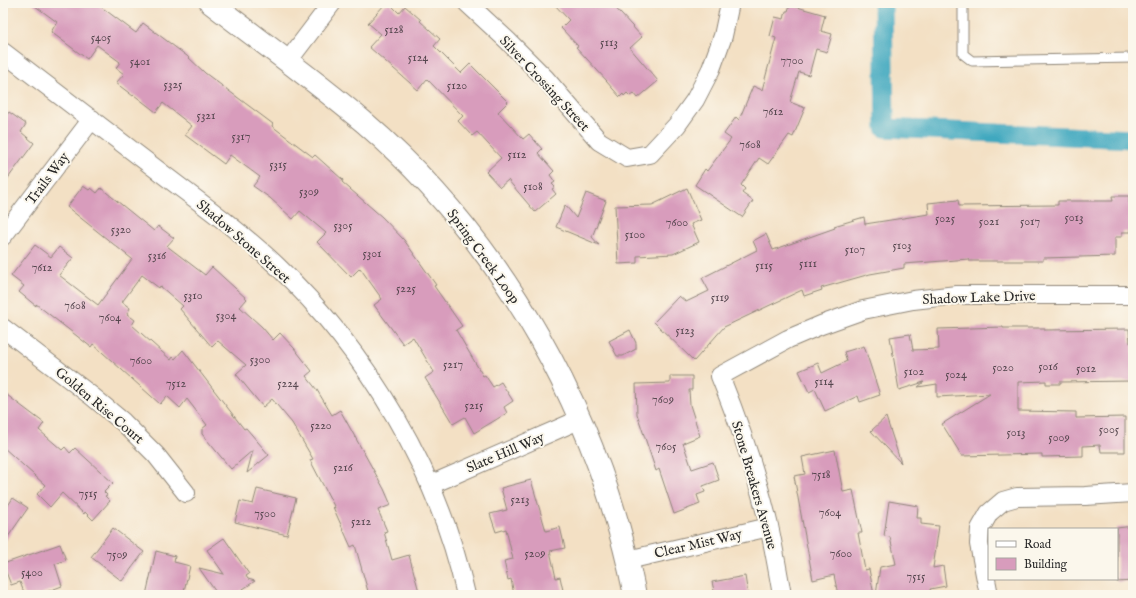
<svg xmlns="http://www.w3.org/2000/svg" width="1136" height="598" viewBox="0 0 1136 598" font-family="'IM FELL English',serif">
	<style>
		.lines { fill: none; stroke-linecap: round; stroke-linejoin: round }
		.canal { stroke: #3fa8bf; stroke-width: 19 }
		.building { fill: #d89cbc }
		.service-casing { stroke: #8f8678; stroke-width: 11 }
		.minor-casing { stroke: #8f8678; stroke-width: 20 }
		.tertiary-casing { stroke: #8f8678; stroke-width: 24 }
		.service { stroke: #fff; stroke-width: 9 }
		.minor { stroke: #fff; stroke-width: 18 }
		.tertiary { stroke: #fff; stroke-width: 22 }
		.labels { text-anchor: middle; stroke-width: 4; stroke-linejoin: round; paint-order: stroke }
		.number-label { font-size: 12px; fill: #56474f }
		.street-label { font-size: 14px; fill: #2b2b2b; stroke: #fbf7ec }
	</style>
	<rect width="100%" height="100%" fill="#fbf7ec"/>
	<filter id="ink" filterUnits="userSpaceOnUse"><feTurbulence type="fractalNoise" baseFrequency=".025" numOctaves="2"/><feDisplacementMap in="SourceGraphic" scale="8" xChannelSelector="R" yChannelSelector="G"/><feConvolveMatrix kernelMatrix="1 2 1 2 8 2 1 2 1" color-interpolation-filters="sRGB"/></filter>
	<filter id="wash" filterUnits="userSpaceOnUse"><feTurbulence type="fractalNoise" baseFrequency=".012" numOctaves="4" result="noise"/><feDisplacementMap in="SourceGraphic" scale="16" xChannelSelector="R" yChannelSelector="G"/><feGaussianBlur stdDeviation="0.9" result="paint"/><feColorMatrix in="noise" values="0 0 0 0 0 0 0 0 0 0 0 0 0 0 0 0 0 1.4 0 .05"/><feComposite in="paint" operator="in"/></filter>
	<g filter="url(#wash)">
		<rect width="100%" height="100%" fill="#f3e0c4"/>
		<g class="lines">
			<path class="canal" d="M 883,3 L 885,128 L 1133,139"/>
		</g>
		<g id="blocks">
			<g class="building">
				<path d="M 31,3 L 96,3 L 136,33 L 143,23 L 187,56 L 205,73 L 273,124 L 272,126 L 313,157 L 315,155 L 343,180 L 342,182 L 382,217 L 404,240 L 436,285 L 434,286 L 462,326 L 456,330 L 483,376 L 485,375 L 493,387 L 501,382 L 513,401 L 504,407 L 507,413 L 474,433 L 465,417 L 453,424 L 425,378 L 434,372 L 413,337 L 403,344 L 374,305 L 382,299 L 360,268 L 351,277 L 317,242 L 326,233 L 300,211 L 293,219 L 270,198 L 253,186 L 260,177 L 230,155 L 224,164 L 185,135 L 192,126 L 163,103 L 156,112 L 134,95 L 133,96 L 116,83 L 124,74 L 116,68 L 120,62 L 97,45 L 87,59 L 51,32 L 57,22 Z"/>
				<path d="M 386,3 L 387,5 L 389,3 L 399,13 L 405,6 L 421,20 L 420,21 L 440,39 L 434,46 L 461,73 L 470,64 L 508,102 L 498,112 L 523,139 L 529,134 L 542,149 L 538,153 L 554,171 L 550,175 L 555,182 L 552,184 L 555,187 L 552,189 L 556,194 L 535,212 L 508,180 L 500,187 L 486,172 L 501,158 L 477,132 L 472,136 L 458,121 L 463,116 L 427,79 L 418,90 L 369,47 L 381,34 L 368,23 Z"/>
				<path d="M 553,3 L 611,3 L 642,37 L 630,48 L 658,81 L 638,98 L 634,93 L 630,96 L 627,93 L 624,96 L 623,94 L 620,97 L 606,81 L 607,81 L 576,47 L 578,46 L 561,28 L 569,20 Z"/>
				<path d="M 790,5 L 825,15 L 821,31 L 832,34 L 827,52 L 816,49 L 809,75 L 799,72 L 790,102 L 805,108 L 793,137 L 789,135 L 768,164 L 759,158 L 741,185 L 745,189 L 742,193 L 753,201 L 742,217 L 695,185 L 705,169 L 707,171 L 731,139 L 724,134 L 736,117 L 739,120 L 753,86 L 762,90 L 776,38 L 770,36 L 775,17 L 784,19 L 786,11 L 788,11 Z"/>
				<path d="M 9,112 L 26,124 L 21,132 L 34,143 L 3,185 L 3,120 Z"/>
				<path d="M 83,186 L 89,190 L 91,188 L 97,193 L 101,188 L 154,231 L 158,226 L 174,238 L 167,246 L 205,275 L 212,267 L 247,299 L 240,307 L 262,327 L 273,340 L 280,333 L 294,348 L 312,371 L 306,376 L 317,390 L 332,415 L 340,410 L 384,489 L 391,505 L 378,510 L 387,531 L 384,532 L 392,560 L 409,555 L 420,595 L 369,595 L 355,545 L 351,547 L 333,507 L 335,508 L 310,460 L 313,459 L 292,423 L 272,399 L 263,407 L 236,374 L 246,365 L 218,341 L 212,347 L 180,309 L 183,306 L 160,286 L 159,288 L 142,275 L 125,298 L 122,302 L 130,308 L 127,314 L 135,320 L 132,325 L 171,360 L 173,357 L 175,359 L 183,350 L 244,429 L 246,428 L 269,455 L 247,473 L 253,450 L 231,469 L 202,434 L 202,429 L 207,425 L 187,399 L 180,408 L 167,396 L 160,404 L 93,344 L 91,347 L 36,304 L 36,306 L 19,292 L 24,286 L 11,276 L 35,245 L 51,257 L 59,247 L 73,258 L 59,275 L 98,305 L 132,259 L 67,207 Z"/>
				<path d="M 687,188 L 701,220 L 691,224 L 699,242 L 673,254 L 637,256 L 637,263 L 618,264 L 615,206 L 652,205 Z"/>
				<path d="M 586,193 L 606,201 L 592,237 L 599,245 L 556,227 L 565,205 L 576,218 Z"/>
				<path d="M 1112,196 L 1129,196 L 1129,203 L 1131,203 L 1131,232 L 1122,232 L 1122,237 L 1115,237 L 1115,256 L 1043,258 L 1043,261 L 969,261 L 969,259 L 904,264 L 904,268 L 870,274 L 821,288 L 822,290 L 804,296 L 802,290 L 724,327 L 694,361 L 654,322 L 679,296 L 686,302 L 709,291 L 702,278 L 757,250 L 753,241 L 766,234 L 773,250 L 835,228 L 834,226 L 864,217 L 865,224 L 929,214 L 928,203 L 958,200 L 959,206 L 1058,205 L 1058,201 L 1113,201 Z"/>
				<path d="M 1003,327 L 1003,328 L 1044,328 L 1044,330 L 1129,329 L 1130,343 L 1133,343 L 1133,381 L 1060,382 L 1060,384 L 1046,384 L 1046,381 L 1018,382 L 1018,411 L 1076,412 L 1076,418 L 1125,417 L 1125,452 L 1101,452 L 1100,445 L 1083,446 L 1083,456 L 1042,457 L 1042,454 L 962,456 L 942,424 L 990,394 L 937,397 L 937,384 L 918,387 L 924,382 L 899,390 L 890,337 L 910,334 L 913,350 L 939,349 L 938,329 Z"/>
				<path d="M 630,330 L 636,343 L 636,349 L 623,356 L 617,356 L 609,341 Z"/>
				<path d="M 864,346 L 880,395 L 860,402 L 858,396 L 825,411 L 815,389 L 809,392 L 799,371 L 818,363 L 822,373 L 847,361 L 844,352 Z"/>
				<path d="M 670,376 L 692,376 L 692,390 L 689,390 L 690,405 L 700,436 L 683,443 L 692,469 L 713,462 L 719,480 L 703,486 L 705,492 L 697,495 L 700,504 L 674,514 L 659,469 L 656,471 L 637,414 L 636,384 L 670,383 Z"/>
				<path d="M 3,392 L 44,423 L 39,430 L 62,450 L 65,447 L 70,453 L 75,448 L 113,483 L 104,492 L 107,495 L 105,496 L 110,501 L 93,520 L 85,512 L 84,514 L 62,493 L 50,507 L 37,494 L 45,485 L 3,447 Z"/>
				<path d="M 886,417 L 901,463 L 871,431 Z"/>
				<path d="M 835,450 L 843,492 L 853,490 L 862,533 L 858,533 L 865,570 L 869,569 L 874,595 L 838,595 L 834,575 L 813,580 L 794,476 L 805,474 L 802,457 Z"/>
				<path d="M 531,480 L 546,531 L 560,527 L 565,548 L 550,551 L 556,578 L 560,577 L 564,595 L 514,595 L 511,579 L 508,580 L 504,561 L 513,559 L 506,529 L 496,532 L 490,514 L 507,510 L 501,488 Z"/>
				<path d="M 257,489 L 296,498 L 287,535 L 235,522 L 240,501 L 253,504 Z"/>
				<path d="M 13,498 L 28,508 L 3,544 L 3,513 Z"/>
				<path d="M 889,501 L 918,506 L 917,518 L 921,518 L 921,524 L 939,526 L 933,568 L 943,566 L 946,586 L 930,589 L 931,595 L 876,595 L 880,567 L 896,564 L 890,537 L 884,536 Z"/>
				<path d="M 1133,526 L 1133,581 L 1117,582 L 1117,528 Z"/>
				<path d="M 113,528 L 144,552 L 122,581 L 91,557 Z"/>
				<path d="M 224,538 L 249,574 L 246,576 L 248,579 L 255,581 L 234,595 L 218,595 L 199,568 L 224,574 L 207,550 Z"/>
				<path d="M 60,544 L 66,560 L 55,564 L 62,586 L 38,595 L 25,595 L 20,582 L 11,585 L 3,564 Z"/>
				<path d="M 156,551 L 175,556 L 174,562 L 190,566 L 183,595 L 146,595 Z"/>
				<path d="M 745,576 L 748,595 L 715,595 L 712,582 Z"/>
			</g>
		</g>
	</g>
	<g filter="url(#ink)">
		<use href="#blocks" fill-opacity="0" stroke="#8f8678" stroke-width="1"/>
		<g class="lines">
			<g class="service-casing">
				<path id="service" d="M 963,3 L 963,54 L 972,61 L 1133,58"/>
			</g>
			<g class="minor-casing">
				<g id="minor">
					<path d="M 467,3 L 508,41 L 545,78 L 599,141 L 627,158 L 650,154 L 677,125 L 695,100 L 711,69 L 723,36 L 730,3"/>
					<path d="M 3,52 C 57,93 110,134 164,175 C 202,204 241,232 276,265 C 367,351 439,472 466,595"/>
					<path d="M 288,61 L 332,3"/>
					<path d="M 3,236 L 92,119"/>
					<path d="M 3,328 L 93,397 L 123,422 L 156,455 L 186,493"/>
					<path d="M 430,485 L 581,419"/>
					<path d="M 628,560 L 769,527"/>
					<path d="M 782,595 C 778,572 774,549 769,526 C 757,475 740,425 720,376 L 788,339 L 821,325 L 863,310 L 913,300 L 957,295 L 1133,295"/>
					<path d="M 989,595 L 979,544 L 980,529 L 989,513 L 1003,501 L 1017,497 L 1085,496 L 1133,493"/>
				</g>
			</g>
			<g class="tertiary-casing">
				<path id="tertiary" d="M 211,3 C 263,43 316,81 365,123 C 505,244 599,415 635,595"/>
			</g>
			<use href="#service" class="service"/>
			<use href="#minor" class="minor"/>
			<use href="#tertiary" class="tertiary"/>
		</g>
	</g>
	<g class="labels">
		<g class="number-label">
			<text x="394" y="33">5128</text>
			<text x="101" y="41">5405</text>
			<text x="609" y="46">5113</text>
			<text x="418" y="61">5124</text>
			<text x="792" y="64">7700</text>
			<text x="140" y="65">5401</text>
			<text x="173" y="88">5325</text>
			<text x="457" y="89">5120</text>
			<text x="773" y="115">7612</text>
			<text x="206" y="119">5321</text>
			<text x="241" y="140">5317</text>
			<text x="750" y="148">7608</text>
			<text x="517" y="158">5112</text>
			<text x="278" y="168">5315</text>
			<text x="533" y="190">5108</text>
			<text x="309" y="195">5309</text>
			<text x="1074" y="221">5013</text>
			<text x="945" y="222">5025</text>
			<text x="989" y="225">5021</text>
			<text x="1030" y="225">5017</text>
			<text x="677" y="226">7600</text>
			<text x="343" y="229">5305</text>
			<text x="121" y="233">5320</text>
			<text x="635" y="238">5100</text>
			<text x="902" y="249">5103</text>
			<text x="855" y="253">5107</text>
			<text x="372" y="257">5301</text>
			<text x="157" y="259">5316</text>
			<text x="808" y="267">5111</text>
			<text x="764" y="269">5115</text>
			<text x="42" y="271">7612</text>
			<text x="406" y="292">5225</text>
			<text x="193" y="299">5310</text>
			<text x="720" y="301">5119</text>
			<text x="75" y="309">7608</text>
			<text x="226" y="319">5304</text>
			<text x="110" y="321">7604</text>
			<text x="685" y="334">5123</text>
			<text x="260" y="363">5300</text>
			<text x="141" y="364">7600</text>
			<text x="453" y="368">5217</text>
			<text x="1048" y="370">5016</text>
			<text x="1003" y="371">5020</text>
			<text x="1086" y="372">5012</text>
			<text x="914" y="375">5102</text>
			<text x="956" y="378">5024</text>
			<text x="824" y="385">5114</text>
			<text x="176" y="387">7512</text>
			<text x="288" y="387">5224</text>
			<text x="663" y="403">7609</text>
			<text x="474" y="409">5215</text>
			<text x="321" y="429">5220</text>
			<text x="1109" y="433">5005</text>
			<text x="1016" y="436">5013</text>
			<text x="1059" y="441">5009</text>
			<text x="666" y="450">7605</text>
			<text x="343" y="471">5216</text>
			<text x="821" y="478">7518</text>
			<text x="88" y="497">7515</text>
			<text x="520" y="503">5213</text>
			<text x="830" y="516">7604</text>
			<text x="265" y="517">7500</text>
			<text x="361" y="525">5212</text>
			<text x="535" y="557">5209</text>
			<text x="841" y="557">7600</text>
			<text x="117" y="558">7509</text>
			<text x="32" y="576">5400</text>
			<text x="916" y="580">7515</text>
		</g>
		<g class="street-label">
			<text transform="translate(545 83) rotate(47)" y="5">Silver Crossing Street</text>
			<text transform="translate(47 178) rotate(-53)" y="5">Trails Way</text>
			<text transform="translate(244 241) rotate(41)" y="5">Shadow Stone Street</text>
			<text transform="translate(484 256) rotate(54)" y="5">Spring Creek Loop</text>
			<text transform="translate(979 297) rotate(-2)" y="5">Shadow Lake Drive</text>
			<text transform="translate(100 405) rotate(40)" y="5">Golden Rise Court</text>
			<text transform="translate(505 452) rotate(-23)" y="5">Slate Hill Way</text>
			<text transform="translate(755 485) rotate(74)" y="5">Stone Breakers Avenue</text>
			<text transform="translate(698 543) rotate(-13)" y="5">Clear Mist Way</text>
		</g>
	</g>
	<rect width="1136" height="598" fill="none" stroke="#fbf7ec" stroke-width="16"/>
	<rect x="988" y="528" width="130" height="52" fill="#fbf7ec" stroke="#a8a59f"/>
	<rect x="996" y="541" width="20" height="6" fill="#ffffff" stroke="#a8a59f"/>
	<text x="1024" y="548" font-size="12" fill="#2b2b2b">Road</text>
	<rect x="996" y="558" width="20" height="12" fill="#d89cbc" stroke="#a8a59f"/>
	<text x="1024" y="568" font-size="12" fill="#2b2b2b">Building</text>
</svg>
